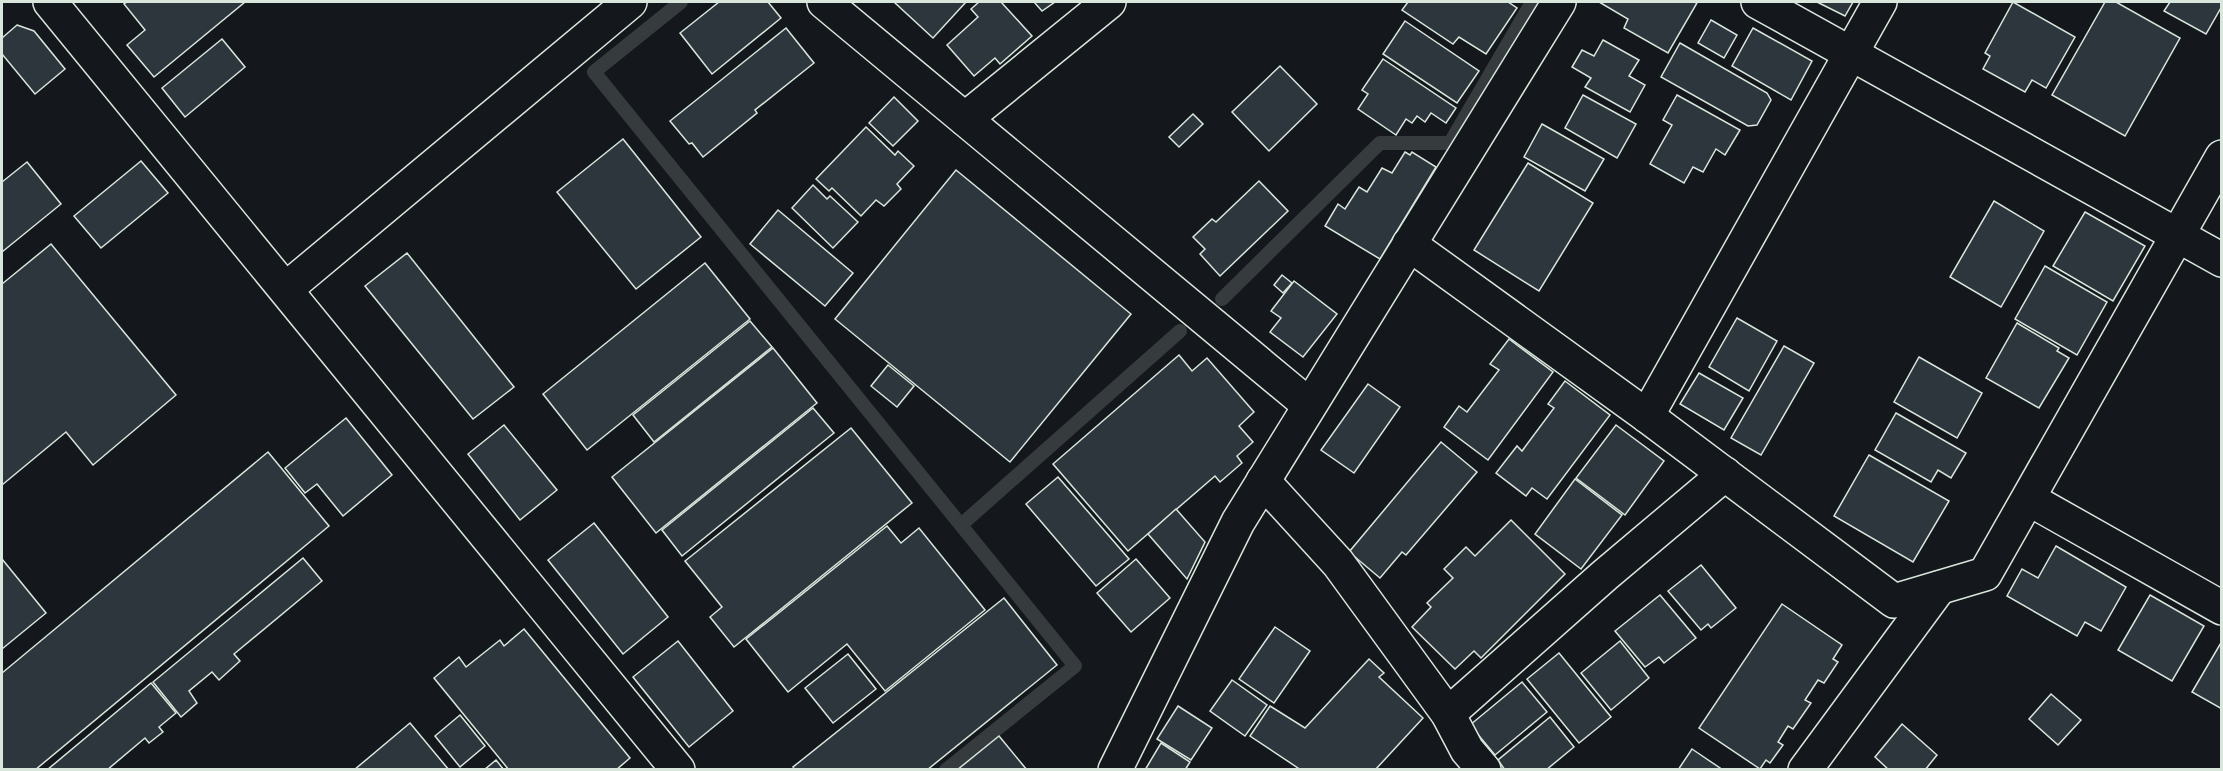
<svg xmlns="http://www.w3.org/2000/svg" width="2223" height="771" viewBox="0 0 2223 771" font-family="Roboto,sans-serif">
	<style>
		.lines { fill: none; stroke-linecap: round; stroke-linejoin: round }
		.stream { stroke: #363b3e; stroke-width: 14 }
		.building { fill: #2c363c; stroke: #d8e6dc; stroke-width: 1.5 }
		.street-casing { stroke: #d8e6dc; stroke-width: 36 }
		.street { stroke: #14181c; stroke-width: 33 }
	</style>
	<rect width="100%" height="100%" fill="#14181c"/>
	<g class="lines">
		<g class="stream">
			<path d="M 681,2 L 594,72 L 1075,666 L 946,770"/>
			<path d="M 1222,299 L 1380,143 L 1450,143 L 1532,2"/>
			<path d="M 961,525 L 1180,331"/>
		</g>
	</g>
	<g class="building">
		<path d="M 127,2 L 245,2 L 154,77 L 127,45 L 145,30 L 124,4 Z"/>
		<path d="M 719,2 L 768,2 L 781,18 L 712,74 L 680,33 Z"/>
		<path d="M 894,2 L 966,2 L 933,38 Z"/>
		<path d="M 979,2 L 1001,2 L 1032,36 L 1000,64 L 995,58 L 974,76 L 947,45 L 978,17 L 971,9 Z"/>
		<path d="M 1034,2 L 1055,2 L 1042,11 Z"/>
		<path d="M 1408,2 L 1508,2 L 1517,8 L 1486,54 L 1459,37 L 1453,44 L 1402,10 Z"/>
		<path d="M 1599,2 L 1694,2 L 1697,3 L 1668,53 L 1624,28 L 1628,19 Z"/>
		<path d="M 1817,2 L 1853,2 L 1845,16 Z"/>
		<path d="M 2013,2 L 2075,37 L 2046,88 L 2032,80 L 2025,92 L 1983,69 L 1990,56 L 1985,53 Z"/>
		<path d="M 2105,2 L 2116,2 L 2180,38 L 2125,136 L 2052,95 Z"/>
		<path d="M 2170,2 L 2222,2 L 2222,6 L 2206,34 L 2164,11 Z"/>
		<path d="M 1711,20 L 1737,35 L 1724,58 L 1698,43 Z"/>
		<path d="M 1405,21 L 1479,71 L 1457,103 L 1383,54 Z"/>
		<path d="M 17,25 L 34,31 L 65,69 L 35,94 L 2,54 L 2,38 Z"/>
		<path d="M 786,28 L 814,63 L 755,110 L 757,113 L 703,157 L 692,143 L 689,144 L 670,121 Z"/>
		<path d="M 1753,28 L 1812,61 L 1791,100 L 1732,66 Z"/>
		<path d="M 222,39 L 245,67 L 185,117 L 162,88 Z"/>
		<path d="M 1603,40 L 1639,60 L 1629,76 L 1645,85 L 1630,112 L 1585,87 L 1591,78 L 1572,67 L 1582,50 L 1594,56 Z"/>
		<path d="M 1680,43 L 1767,93 L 1771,100 L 1757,125 L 1748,126 L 1661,77 Z"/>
		<path d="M 1383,59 L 1456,108 L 1446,123 L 1431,113 L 1425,122 L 1417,116 L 1412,123 L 1406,119 L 1396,135 L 1358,109 L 1368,94 L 1362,90 Z"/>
		<path d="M 1280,66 L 1317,104 L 1269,151 L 1232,112 Z"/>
		<path d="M 1583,95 L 1636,124 L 1617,158 L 1565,128 Z"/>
		<path d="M 1677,95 L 1740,130 L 1725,155 L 1716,149 L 1703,172 L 1693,167 L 1684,183 L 1650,164 L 1672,125 L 1663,120 Z"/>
		<path d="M 894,97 L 918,121 L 893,146 L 869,123 Z"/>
		<path d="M 1193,114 L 1203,124 L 1179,147 L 1169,137 Z"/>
		<path d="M 1542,124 L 1604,159 L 1585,191 L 1524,157 Z"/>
		<path d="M 866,127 L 895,155 L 898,151 L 914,166 L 897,184 L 901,189 L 884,206 L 876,200 L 861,216 L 832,188 L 829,191 L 816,179 Z"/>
		<path d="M 623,139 L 701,237 L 636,289 L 557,192 Z"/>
		<path d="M 1405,152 L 1410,155 L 1412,152 L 1436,167 L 1380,259 L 1325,226 L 1338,204 L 1345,209 L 1359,187 L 1367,192 L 1382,168 L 1392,173 Z"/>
		<path d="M 141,161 L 168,193 L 101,248 L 74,216 Z"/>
		<path d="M 27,162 L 61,204 L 2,252 L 2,182 Z"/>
		<path d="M 1528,163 L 1593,203 L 1539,291 L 1474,250 Z"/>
		<path d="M 956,170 L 1131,314 L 1010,462 L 835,319 Z"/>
		<path d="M 1259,181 L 1288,211 L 1220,276 L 1200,254 L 1205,249 L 1193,237 L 1212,219 L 1216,222 Z"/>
		<path d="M 813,185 L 827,199 L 830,196 L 858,222 L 833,248 L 792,208 Z"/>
		<path d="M 1994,201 L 2044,231 L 2001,307 L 1950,277 Z"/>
		<path d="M 778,210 L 853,273 L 825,306 L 750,244 Z"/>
		<path d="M 2085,212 L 2145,246 L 2113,301 L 2053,266 Z"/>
		<path d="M 51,244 L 176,395 L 93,465 L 66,432 L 2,485 L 2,284 Z"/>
		<path d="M 407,253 L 514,387 L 473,419 L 365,286 Z"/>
		<path d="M 705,263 L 750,319 L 587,450 L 543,394 Z"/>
		<path d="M 2045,266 L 2107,302 L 2077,355 L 2015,319 Z"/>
		<path d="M 1282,275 L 1292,283 L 1283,293 L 1274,285 Z"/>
		<path d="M 1294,281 L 1337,314 L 1303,357 L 1270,332 L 1281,318 L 1271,311 Z"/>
		<path d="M 1737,318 L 1777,341 L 1749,391 L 1709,367 Z"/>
		<path d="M 750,321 L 772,347 L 654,442 L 633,415 Z"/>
		<path d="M 2017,323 L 2059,348 L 2057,351 L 2069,358 L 2039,408 L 1986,378 Z"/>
		<path d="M 1509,339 L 1553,372 L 1488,460 L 1444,427 L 1459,406 L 1467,412 L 1499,370 L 1490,364 Z"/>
		<path d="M 1784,346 L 1814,363 L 1761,455 L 1731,438 Z"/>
		<path d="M 773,348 L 817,403 L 656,533 L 612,477 Z"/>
		<path d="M 1179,355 L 1192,371 L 1207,358 L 1254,412 L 1239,426 L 1253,442 L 1237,456 L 1242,463 L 1220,482 L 1215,476 L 1128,551 L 1053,464 Z"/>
		<path d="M 1919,357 L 1982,393 L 1957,438 L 1894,402 Z"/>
		<path d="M 888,365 L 914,386 L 897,407 L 871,386 Z"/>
		<path d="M 1699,373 L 1743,398 L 1724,430 L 1680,404 Z"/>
		<path d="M 1565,381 L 1610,415 L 1547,499 L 1532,488 L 1526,496 L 1496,473 L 1517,446 L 1522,451 L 1554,408 L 1548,404 Z"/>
		<path d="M 1368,384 L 1400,407 L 1354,473 L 1321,450 Z"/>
		<path d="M 813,408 L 834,433 L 682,556 L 662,530 Z"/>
		<path d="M 1896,413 L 1966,453 L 1951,478 L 1938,470 L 1931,482 L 1875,450 Z"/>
		<path d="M 346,418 L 392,475 L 343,516 L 317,484 L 305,493 L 285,468 Z"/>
		<path d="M 504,425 L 557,490 L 520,520 L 468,454 Z"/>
		<path d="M 1616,425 L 1664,461 L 1625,515 L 1576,478 Z"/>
		<path d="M 851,428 L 912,503 L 734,647 L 710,617 L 722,607 L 685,561 Z"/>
		<path d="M 1441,442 L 1477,472 L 1406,555 L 1402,552 L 1380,578 L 1349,552 Z"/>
		<path d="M 268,452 L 329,526 L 35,770 L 2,770 L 2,673 Z"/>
		<path d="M 1869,455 L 1949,501 L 1913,562 L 1834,516 Z"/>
		<path d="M 1058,477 L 1129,559 L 1096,586 L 1026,504 Z"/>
		<path d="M 1575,479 L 1622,515 L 1581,569 L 1535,534 Z"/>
		<path d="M 1176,509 L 1205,542 L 1187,579 L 1148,534 Z"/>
		<path d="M 1511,520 L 1565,574 L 1481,658 L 1474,651 L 1455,669 L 1412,627 L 1431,607 L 1427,603 L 1453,578 L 1444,569 L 1466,547 L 1475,556 Z"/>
		<path d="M 594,523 L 668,617 L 623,654 L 548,560 Z"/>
		<path d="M 887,526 L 901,543 L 919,528 L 985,610 L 885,691 L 847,644 L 788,692 L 746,639 Z"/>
		<path d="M 2056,546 L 2126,587 L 2101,631 L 2085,622 L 2077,636 L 2007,596 L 2022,569 L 2038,578 Z"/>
		<path d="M 303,558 L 322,581 L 234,654 L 240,661 L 219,680 L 212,672 L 189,691 L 197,703 L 181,717 L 153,682 Z"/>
		<path d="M 2,559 L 46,613 L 2,649 Z"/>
		<path d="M 1136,559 L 1170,598 L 1131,632 L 1097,593 Z"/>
		<path d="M 1701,565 L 1736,608 L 1711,628 L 1708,624 L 1701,630 L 1668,591 Z"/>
		<path d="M 1660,595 L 1696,638 L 1664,663 L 1659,657 L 1645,667 L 1615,631 Z"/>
		<path d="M 2150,595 L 2204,626 L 2172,681 L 2118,650 Z"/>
		<path d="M 1004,598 L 1057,665 L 927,770 L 795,770 L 793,767 Z"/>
		<path d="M 1782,604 L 1842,645 L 1833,659 L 1838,662 L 1824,683 L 1818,680 L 1805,700 L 1811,703 L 1793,729 L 1788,726 L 1778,742 L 1783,745 L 1770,763 L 1766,760 L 1760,769 L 1699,728 Z"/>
		<path d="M 1275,627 L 1310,651 L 1274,703 L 1239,679 Z"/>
		<path d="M 524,629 L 630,758 L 616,770 L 509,770 L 434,678 L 459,657 L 466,667 L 500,640 L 504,646 Z"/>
		<path d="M 678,641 L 733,711 L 689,747 L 633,677 Z"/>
		<path d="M 1620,641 L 1649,678 L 1611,710 L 1581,673 Z"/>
		<path d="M 2222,641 L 2222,709 L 2192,692 Z"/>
		<path d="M 1559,653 L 1611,717 L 1579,743 L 1527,679 Z"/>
		<path d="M 848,654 L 876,689 L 833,723 L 805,688 Z"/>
		<path d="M 1369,659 L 1384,673 L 1379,677 L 1423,718 L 1375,770 L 1301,770 L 1250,736 L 1270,706 L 1305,728 Z"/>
		<path d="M 1232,680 L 1267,705 L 1245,736 L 1210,711 Z"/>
		<path d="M 1522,682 L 1547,712 L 1495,755 L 1470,725 Z"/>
		<path d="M 151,683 L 176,713 L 159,727 L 163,732 L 149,743 L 145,738 L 107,770 L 47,770 Z"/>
		<path d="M 2051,694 L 2081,720 L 2058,745 L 2029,719 Z"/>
		<path d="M 1178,706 L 1212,728 L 1191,760 L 1157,739 Z"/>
		<path d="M 460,715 L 485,746 L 460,767 L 435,736 Z"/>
		<path d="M 1550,717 L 1574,747 L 1546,770 L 1505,770 L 1498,760 Z"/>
		<path d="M 410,723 L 449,770 L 354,770 Z"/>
		<path d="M 1902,724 L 1937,755 L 1925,770 L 1889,770 L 1875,757 Z"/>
		<path d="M 999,736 L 1027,770 L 957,770 Z"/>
		<path d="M 1161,743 L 1190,762 L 1185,770 L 1145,770 Z"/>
		<path d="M 1692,749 L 1723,770 L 1678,770 Z"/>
		<path d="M 496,760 L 504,770 L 484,770 Z"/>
	</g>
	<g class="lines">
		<g class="street-casing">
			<g id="street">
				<path d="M 50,2 L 678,770"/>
				<path d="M 824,2 L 1309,405"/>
				<path d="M 1758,2 L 2222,260"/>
				<path d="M 965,119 L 1109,2"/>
				<path d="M 1409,244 L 1647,416 L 1894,601 L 1985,574 L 2222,157"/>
				<path d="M 286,289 L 630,2"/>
				<path d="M 1647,416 L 1880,2"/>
				<path d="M 1263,481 L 1338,563 L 1448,714 L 1467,750 L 1484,770"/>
				<path d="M 2029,499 L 2222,608"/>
				<path d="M 1448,714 L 1605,575 L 1725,474"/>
				<path d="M 1115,770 L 1238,522 L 1559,2"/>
				<path d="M 1805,770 L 1939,588"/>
			</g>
		</g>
		<use href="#street" class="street"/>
	</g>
	<rect width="2223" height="771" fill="none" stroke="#d8e6dc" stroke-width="6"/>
</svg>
